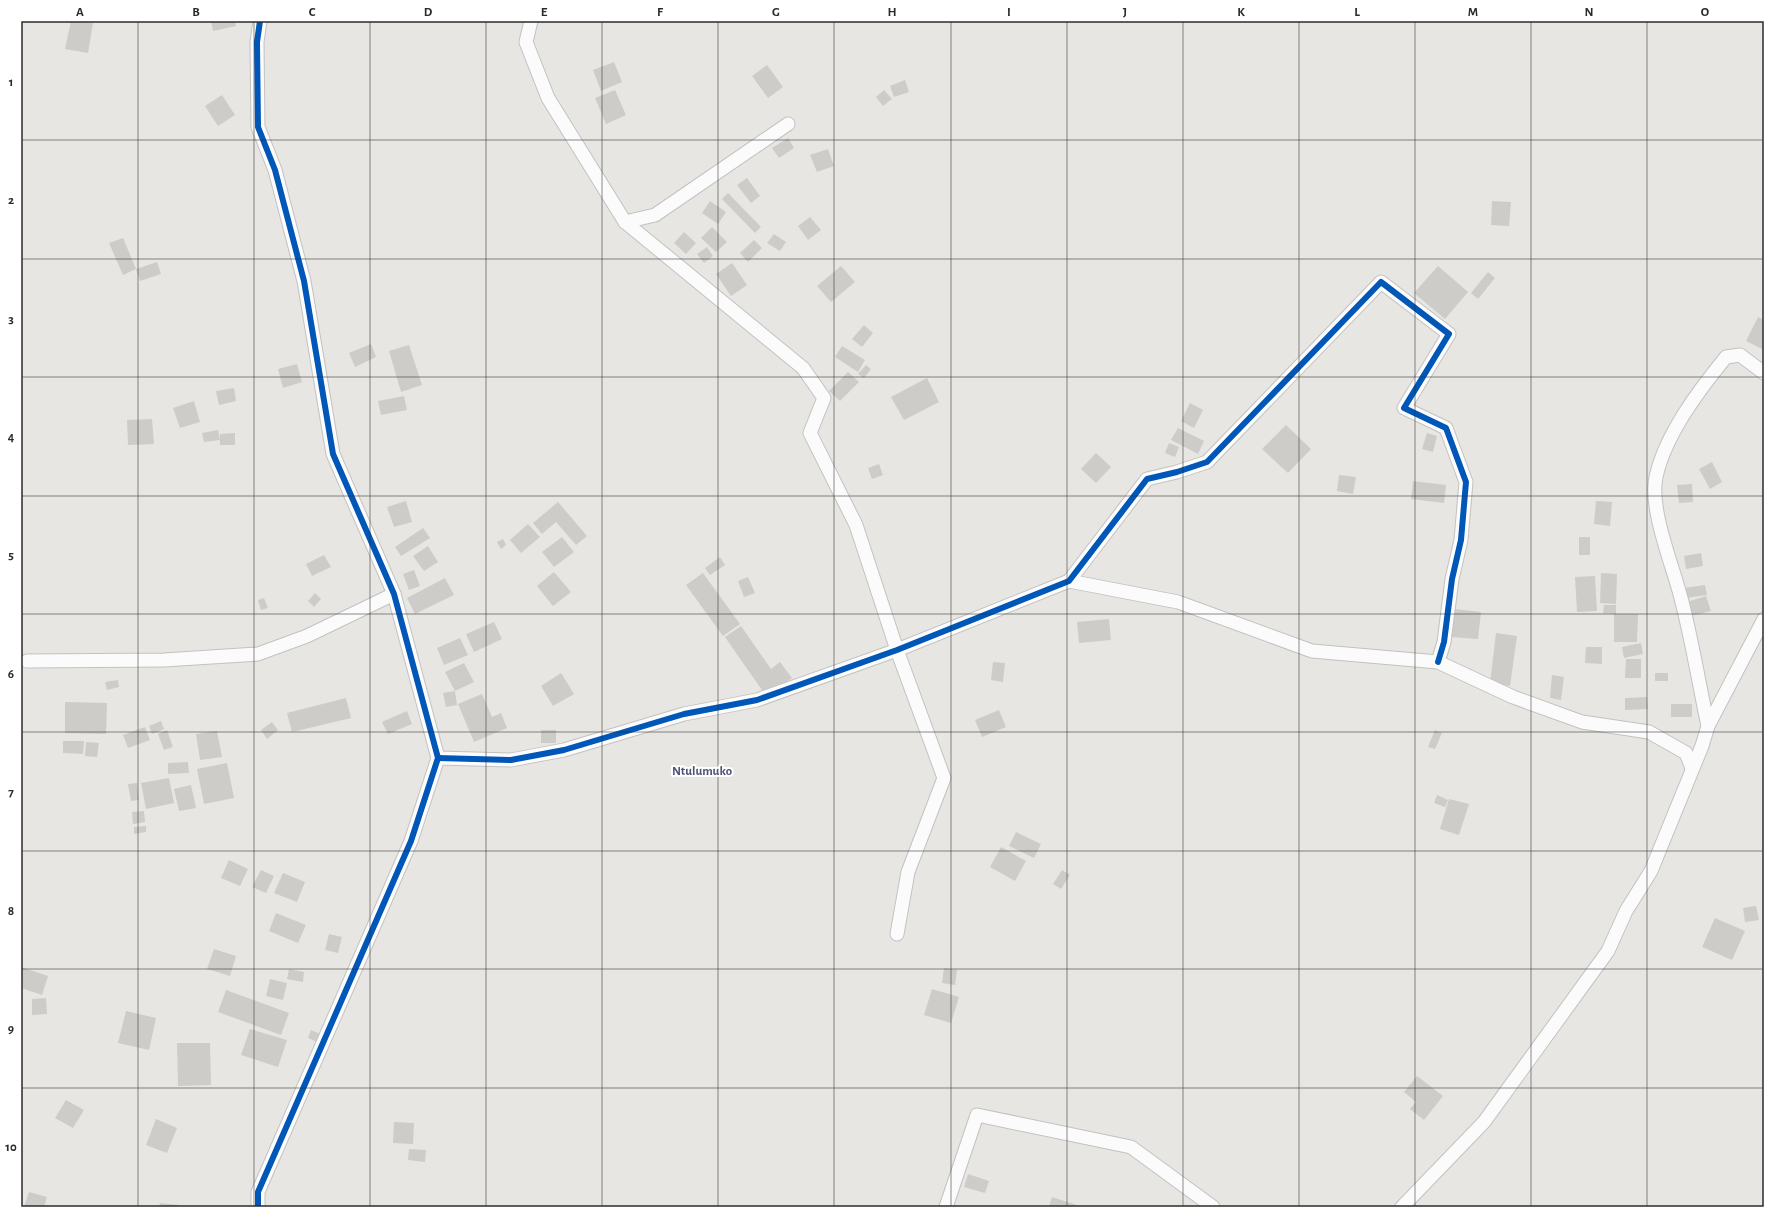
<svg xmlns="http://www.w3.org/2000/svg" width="1785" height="1228" viewBox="0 0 1785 1228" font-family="'Alegreya Sans',sans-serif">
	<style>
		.building { fill: #cdccc9 }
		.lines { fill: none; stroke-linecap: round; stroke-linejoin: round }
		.street-casing { stroke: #c2c2c2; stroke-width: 15 }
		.street { stroke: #fcfbfb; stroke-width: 13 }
		.cycleway-casing { stroke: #fff; stroke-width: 8 }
		.cycleway { stroke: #0057b8; stroke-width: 6 }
		.grid { fill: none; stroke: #2b2b2b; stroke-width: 1; stroke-opacity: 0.55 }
		.labels { text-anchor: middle; stroke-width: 4; stroke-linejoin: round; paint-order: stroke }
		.quarter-label { font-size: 13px; font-weight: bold; fill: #4e5479; stroke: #fff }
		.neatline { fill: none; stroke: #2b2b2b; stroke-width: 1.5 }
		.grid-label { font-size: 13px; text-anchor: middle; font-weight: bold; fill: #2b2b2b }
	</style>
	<rect width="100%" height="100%" fill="#e8e6e2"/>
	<g class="building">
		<path d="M 71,21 L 93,23 L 88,53 L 65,49 Z"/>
		<path d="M 211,21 L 235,21 L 236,26 L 213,31 Z"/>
		<path d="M 614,62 L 622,82 L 601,91 L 593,70 Z"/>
		<path d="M 767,65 L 783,87 L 768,98 L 752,76 Z"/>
		<path d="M 905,80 L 909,92 L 894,97 L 890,86 Z"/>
		<path d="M 615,90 L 626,115 L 606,124 L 595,98 Z"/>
		<path d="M 884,90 L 892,99 L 883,106 L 876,97 Z"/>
		<path d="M 222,95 L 235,115 L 218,126 L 205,106 Z"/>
		<path d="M 788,138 L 794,148 L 779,158 L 772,148 Z"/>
		<path d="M 828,149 L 834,166 L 817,172 L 810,155 Z"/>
		<path d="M 747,178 L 760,196 L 751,203 L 737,185 Z"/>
		<path d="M 728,193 L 761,227 L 755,233 L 722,199 Z"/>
		<path d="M 710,201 L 726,212 L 718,224 L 702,213 Z"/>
		<path d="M 1492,201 L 1511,202 L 1509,226 L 1491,225 Z"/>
		<path d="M 810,217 L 821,230 L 808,240 L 798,226 Z"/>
		<path d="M 712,227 L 727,242 L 716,252 L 701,238 Z"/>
		<path d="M 684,232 L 696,243 L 686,254 L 674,243 Z"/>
		<path d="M 774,234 L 786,242 L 780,251 L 767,243 Z"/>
		<path d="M 123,238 L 136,269 L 123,275 L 109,243 Z"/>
		<path d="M 754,240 L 762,248 L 748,262 L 740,253 Z"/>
		<path d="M 707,247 L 713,256 L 704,263 L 697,254 Z"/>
		<path d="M 157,262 L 161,274 L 140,281 L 136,269 Z"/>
		<path d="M 732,263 L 747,285 L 731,296 L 716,274 Z"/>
		<path d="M 841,266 L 855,282 L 831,302 L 817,286 Z"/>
		<path d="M 1438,266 L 1468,292 L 1445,319 L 1414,293 Z"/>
		<path d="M 1488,272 L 1495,278 L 1478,299 L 1471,293 Z"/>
		<path d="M 1758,317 L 1764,320 L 1764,350 L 1746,341 Z"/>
		<path d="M 864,325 L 873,333 L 862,347 L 852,339 Z"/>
		<path d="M 371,344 L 376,357 L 355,367 L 349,353 Z"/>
		<path d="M 409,345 L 422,385 L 401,392 L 389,351 Z"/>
		<path d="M 842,346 L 865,360 L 858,372 L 835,357 Z"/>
		<path d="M 297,364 L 302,382 L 283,388 L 278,369 Z"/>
		<path d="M 866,365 L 871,369 L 864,378 L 858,374 Z"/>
		<path d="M 848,372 L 859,382 L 840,401 L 829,391 Z"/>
		<path d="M 927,378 L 939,402 L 904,420 L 891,397 Z"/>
		<path d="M 234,388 L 236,401 L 219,405 L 216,391 Z"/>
		<path d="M 404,396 L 407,410 L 381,415 L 378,401 Z"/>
		<path d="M 194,401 L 200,422 L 180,428 L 173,408 Z"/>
		<path d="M 1190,403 L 1203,410 L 1194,428 L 1181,421 Z"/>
		<path d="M 152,419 L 154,444 L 128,445 L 127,420 Z"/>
		<path d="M 1286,425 L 1311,449 L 1288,473 L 1262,449 Z"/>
		<path d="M 1178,428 L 1204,441 L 1198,454 L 1171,440 Z"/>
		<path d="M 218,430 L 220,440 L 204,442 L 202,433 Z"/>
		<path d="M 235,433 L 235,445 L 220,445 L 220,434 Z"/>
		<path d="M 1427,433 L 1437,436 L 1433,452 L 1422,449 Z"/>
		<path d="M 1169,443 L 1179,447 L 1175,457 L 1165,453 Z"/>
		<path d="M 1096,453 L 1111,467 L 1096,483 L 1081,469 Z"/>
		<path d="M 1712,462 L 1722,482 L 1710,489 L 1699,469 Z"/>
		<path d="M 879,464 L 883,475 L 872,479 L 868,468 Z"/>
		<path d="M 1339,475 L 1356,477 L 1353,494 L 1337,491 Z"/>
		<path d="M 1413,481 L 1446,485 L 1444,503 L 1411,499 Z"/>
		<path d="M 1692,484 L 1693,502 L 1679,503 L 1677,485 Z"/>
		<path d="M 406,501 L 412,522 L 394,527 L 387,507 Z"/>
		<path d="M 1596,501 L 1612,502 L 1610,526 L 1594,524 Z"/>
		<path d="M 558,502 L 587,536 L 576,545 L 556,522 L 542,534 L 533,523 Z"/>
		<path d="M 528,524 L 540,537 L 521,553 L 510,540 Z"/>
		<path d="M 423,528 L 430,538 L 401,556 L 395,547 Z"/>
		<path d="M 562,537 L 574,552 L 554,567 L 542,552 Z"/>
		<rect x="1579" y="537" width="11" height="18"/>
		<path d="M 503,539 L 506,545 L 501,549 L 497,542 Z"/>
		<path d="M 428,546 L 438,562 L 424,571 L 413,556 Z"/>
		<path d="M 1701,553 L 1703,566 L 1686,569 L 1684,556 Z"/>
		<path d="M 324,555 L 331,567 L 312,576 L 306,564 Z"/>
		<path d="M 720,557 L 725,565 L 710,575 L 705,568 Z"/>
		<path d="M 414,570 L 420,586 L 409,590 L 403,574 Z"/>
		<path d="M 554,572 L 571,592 L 553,606 L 537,586 Z"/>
		<path d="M 703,573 L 740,624 L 723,636 L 686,585 Z"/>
		<path d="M 1601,573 L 1617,574 L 1616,604 L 1600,603 Z"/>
		<path d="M 1595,576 L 1597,611 L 1577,612 L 1575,577 Z"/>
		<path d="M 748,577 L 755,593 L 744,597 L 738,581 Z"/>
		<path d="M 445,578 L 454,595 L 415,614 L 407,598 Z"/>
		<path d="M 1705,585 L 1707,595 L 1686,598 L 1684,588 Z"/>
		<path d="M 315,593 L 321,599 L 314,607 L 308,601 Z"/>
		<path d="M 1706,596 L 1711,611 L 1691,616 L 1687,602 Z"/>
		<path d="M 264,598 L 268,608 L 261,610 L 258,600 Z"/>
		<path d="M 1604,605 L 1616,605 L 1616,614 L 1638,614 L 1637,642 L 1614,642 L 1614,614 L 1603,613 Z"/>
		<path d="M 1454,609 L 1481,612 L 1478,639 L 1451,637 Z"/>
		<path d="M 1109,619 L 1111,640 L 1079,643 L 1077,622 Z"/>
		<path d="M 494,622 L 502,639 L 474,652 L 466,634 Z"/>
		<path d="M 741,626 L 771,669 L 780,662 L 792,678 L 766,696 L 725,637 Z"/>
		<path d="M 1496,633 L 1517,636 L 1510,686 L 1490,683 Z"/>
		<path d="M 460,638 L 468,655 L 444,665 L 437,648 Z"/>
		<path d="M 1641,643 L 1643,654 L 1624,658 L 1622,647 Z"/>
		<path d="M 1586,647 L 1602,647 L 1602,664 L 1585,663 Z"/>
		<path d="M 1626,659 L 1641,659 L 1641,678 L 1625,678 Z"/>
		<path d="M 993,662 L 1005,663 L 1003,682 L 991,680 Z"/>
		<path d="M 464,663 L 474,682 L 455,691 L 445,672 Z"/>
		<path d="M 561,673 L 574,694 L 553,706 L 541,686 Z"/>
		<rect x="1655" y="673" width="13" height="8"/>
		<path d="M 1552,675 L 1564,677 L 1561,700 L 1550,698 Z"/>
		<path d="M 118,680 L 119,687 L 107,690 L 105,682 Z"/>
		<path d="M 455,691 L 457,705 L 446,707 L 443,693 Z"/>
		<path d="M 482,694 L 492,717 L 501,713 L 507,728 L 474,742 L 458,704 Z"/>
		<path d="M 1647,697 L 1648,709 L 1625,710 L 1625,698 Z"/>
		<path d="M 346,698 L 351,718 L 292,732 L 287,713 Z"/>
		<path d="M 65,702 L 107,703 L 106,734 L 65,733 Z"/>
		<rect x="1671" y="704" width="21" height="13"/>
		<path d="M 999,710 L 1006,727 L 982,737 L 975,720 Z"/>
		<path d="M 407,711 L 412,724 L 388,734 L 382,722 Z"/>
		<path d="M 161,721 L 164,729 L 152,734 L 149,726 Z"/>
		<path d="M 272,722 L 278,730 L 267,739 L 261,730 Z"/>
		<path d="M 145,727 L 150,740 L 128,748 L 123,735 Z"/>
		<path d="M 167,730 L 173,747 L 164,750 L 158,734 Z"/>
		<rect x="541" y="730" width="15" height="13"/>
		<path d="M 1435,730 L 1442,733 L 1435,749 L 1428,747 Z"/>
		<path d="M 217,731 L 222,757 L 200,760 L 196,734 Z"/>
		<path d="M 63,741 L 84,741 L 83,754 L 63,753 Z"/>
		<path d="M 86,742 L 99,743 L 97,757 L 85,756 Z"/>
		<path d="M 188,762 L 189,773 L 168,774 L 168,763 Z"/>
		<path d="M 227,763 L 234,798 L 204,804 L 197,769 Z"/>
		<path d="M 169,778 L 174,803 L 146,809 L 141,783 Z"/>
		<path d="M 137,783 L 139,800 L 131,801 L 128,784 Z"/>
		<path d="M 191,785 L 196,808 L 179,811 L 174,789 Z"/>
		<path d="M 1437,795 L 1448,800 L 1445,807 L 1434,803 Z"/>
		<path d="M 1449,799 L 1469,804 L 1459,835 L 1440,829 Z"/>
		<path d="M 144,811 L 145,822 L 133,824 L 132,812 Z"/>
		<path d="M 146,826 L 146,832 L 134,834 L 134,827 Z"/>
		<path d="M 1016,832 L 1041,844 L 1034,858 L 1009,846 Z"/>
		<path d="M 1001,847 L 1026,861 L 1015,881 L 990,867 Z"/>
		<path d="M 229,860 L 248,869 L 240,886 L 221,878 Z"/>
		<path d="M 261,870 L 274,876 L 266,893 L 252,887 Z"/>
		<path d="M 1062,870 L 1070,875 L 1061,889 L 1053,884 Z"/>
		<path d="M 283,873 L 305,882 L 297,902 L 274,893 Z"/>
		<path d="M 1756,906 L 1759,920 L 1745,922 L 1743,908 Z"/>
		<path d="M 276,913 L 306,925 L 298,943 L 269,931 Z"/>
		<path d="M 1715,918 L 1745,931 L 1732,960 L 1702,947 Z"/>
		<path d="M 329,934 L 342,937 L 338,953 L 325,950 Z"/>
		<path d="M 214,949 L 236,956 L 230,976 L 207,969 Z"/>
		<path d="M 21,967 L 48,976 L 42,995 L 21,988 Z"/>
		<path d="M 944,968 L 957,970 L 955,985 L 942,983 Z"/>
		<path d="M 289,969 L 304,972 L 303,982 L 287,979 Z"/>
		<path d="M 270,979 L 287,983 L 283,1000 L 266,996 Z"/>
		<path d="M 932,989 L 959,997 L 951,1023 L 924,1015 Z"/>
		<path d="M 226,990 L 289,1013 L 281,1035 L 218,1012 Z"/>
		<path d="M 46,998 L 47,1014 L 32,1015 L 32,999 Z"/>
		<path d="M 126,1011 L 156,1018 L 149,1050 L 118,1043 Z"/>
		<path d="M 250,1029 L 287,1040 L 278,1067 L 241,1055 Z"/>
		<path d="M 311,1030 L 320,1034 L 317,1042 L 308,1038 Z"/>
		<path d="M 177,1043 L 210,1043 L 211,1085 L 178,1086 Z"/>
		<path d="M 1417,1076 L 1443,1096 L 1424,1120 L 1410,1109 L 1416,1102 L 1404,1092 Z"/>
		<path d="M 66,1100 L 84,1110 L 73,1128 L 55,1118 Z"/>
		<path d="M 156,1119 L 177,1128 L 167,1153 L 146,1145 Z"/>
		<path d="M 394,1122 L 414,1123 L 413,1144 L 393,1143 Z"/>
		<path d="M 409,1149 L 426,1150 L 425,1162 L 408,1160 Z"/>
		<path d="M 968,1174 L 989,1181 L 985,1193 L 964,1187 Z"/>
		<path d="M 29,1192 L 47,1197 L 44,1207 L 24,1207 Z"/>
		<path d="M 1052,1197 L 1083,1207 L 1049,1207 Z"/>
		<path d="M 160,1203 L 179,1205 L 179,1207 L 159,1207 Z"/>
	</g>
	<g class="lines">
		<g class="street-casing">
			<g id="street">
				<path d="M 531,21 L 526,42 L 548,98 L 625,222 L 655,215 L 788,124"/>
				<path d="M 625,222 L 803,368 L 824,398 L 810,433 L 856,525 L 897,650 L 944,778 L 908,872 L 897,934"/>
				<path d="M 1069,581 L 1178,602 L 1312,651 L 1438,662 L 1513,697 L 1582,722 L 1649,732 L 1686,753 L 1692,768"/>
				<path d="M 27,661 L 164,660 L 258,654 L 307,636 L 394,594"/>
				<path d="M 1708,726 L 1764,619"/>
				<path d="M 438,758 L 511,760 L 564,750 L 684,714 L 757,700 L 897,650 L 1069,581 L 1147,479 L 1177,472 L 1207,462 L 1381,282 L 1449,334 L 1404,408 L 1446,428 L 1466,482 L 1461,540 L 1452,579 L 1444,642 L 1438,662"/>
				<path d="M 258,1207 L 258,1192 L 411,841 L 438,758 L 394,594 L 333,454 L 304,281 L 275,170 L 258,127 L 257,42 L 260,21"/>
				<path d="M 946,1207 L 977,1115 L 1131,1147 L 1213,1207"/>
				<path d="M 1402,1207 L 1484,1122 L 1608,951 L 1626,911 L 1651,871 L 1702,746 L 1708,726 C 1699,684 1692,640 1681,598 C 1673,566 1649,509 1656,477 C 1665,435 1699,390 1726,357 L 1740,355 L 1764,373"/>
			</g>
		</g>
		<use href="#street" class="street"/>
		<g class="cycleway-casing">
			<g id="cycleway">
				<path d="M 438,758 L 511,760 L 564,750 L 684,714 L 757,700 L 897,650 L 1069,581 L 1147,479 L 1177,472 L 1207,462 L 1381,282 L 1449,334 L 1404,408 L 1446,428 L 1466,482 L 1461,540 L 1452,579 L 1444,642 L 1438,662"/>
				<path d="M 258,1207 L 258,1192 L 411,841 L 438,758 L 394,594 L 333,454 L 304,281 L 275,170 L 258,127 L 257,42 L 260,21"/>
			</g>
		</g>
		<use href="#cycleway" class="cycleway"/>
	</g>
	<path class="grid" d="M 138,21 L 138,1207M 254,21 L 254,1207M 370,21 L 370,1207M 486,21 L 486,1207M 602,21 L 602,1207M 718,21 L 718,1207M 834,21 L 834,1207M 951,21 L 951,1207M 1067,21 L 1067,1207M 1183,21 L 1183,1207M 1299,21 L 1299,1207M 1415,21 L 1415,1207M 1531,21 L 1531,1207M 1647,21 L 1647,1207M 21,140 L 1764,140M 21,259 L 1764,259M 21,377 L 1764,377M 21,496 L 1764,496M 21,614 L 1764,614M 21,732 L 1764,732M 21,851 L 1764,851M 21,969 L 1764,969M 21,1088 L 1764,1088"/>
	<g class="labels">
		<g class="quarter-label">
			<text x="702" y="775">Ntulumuko</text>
		</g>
	</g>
	<rect width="1785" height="1228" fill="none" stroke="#ffffff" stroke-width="44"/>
	<rect x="22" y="22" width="1741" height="1184" class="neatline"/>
	<g class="grid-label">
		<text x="80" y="16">A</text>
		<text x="196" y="16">B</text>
		<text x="312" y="16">C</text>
		<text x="428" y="16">D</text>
		<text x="544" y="16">E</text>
		<text x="660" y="16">F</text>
		<text x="776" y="16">G</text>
		<text x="892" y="16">H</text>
		<text x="1009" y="16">I</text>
		<text x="1125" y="16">J</text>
		<text x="1241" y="16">K</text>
		<text x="1357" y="16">L</text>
		<text x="1473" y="16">M</text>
		<text x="1589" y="16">N</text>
		<text x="1705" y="16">O</text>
		<text x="11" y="86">1</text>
		<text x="11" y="204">2</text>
		<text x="11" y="323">3</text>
		<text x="11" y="441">4</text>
		<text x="11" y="559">5</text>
		<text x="11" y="678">6</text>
		<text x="11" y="796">7</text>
		<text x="11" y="915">8</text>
		<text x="11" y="1033">9</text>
		<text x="11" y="1151">10</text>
	</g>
</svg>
